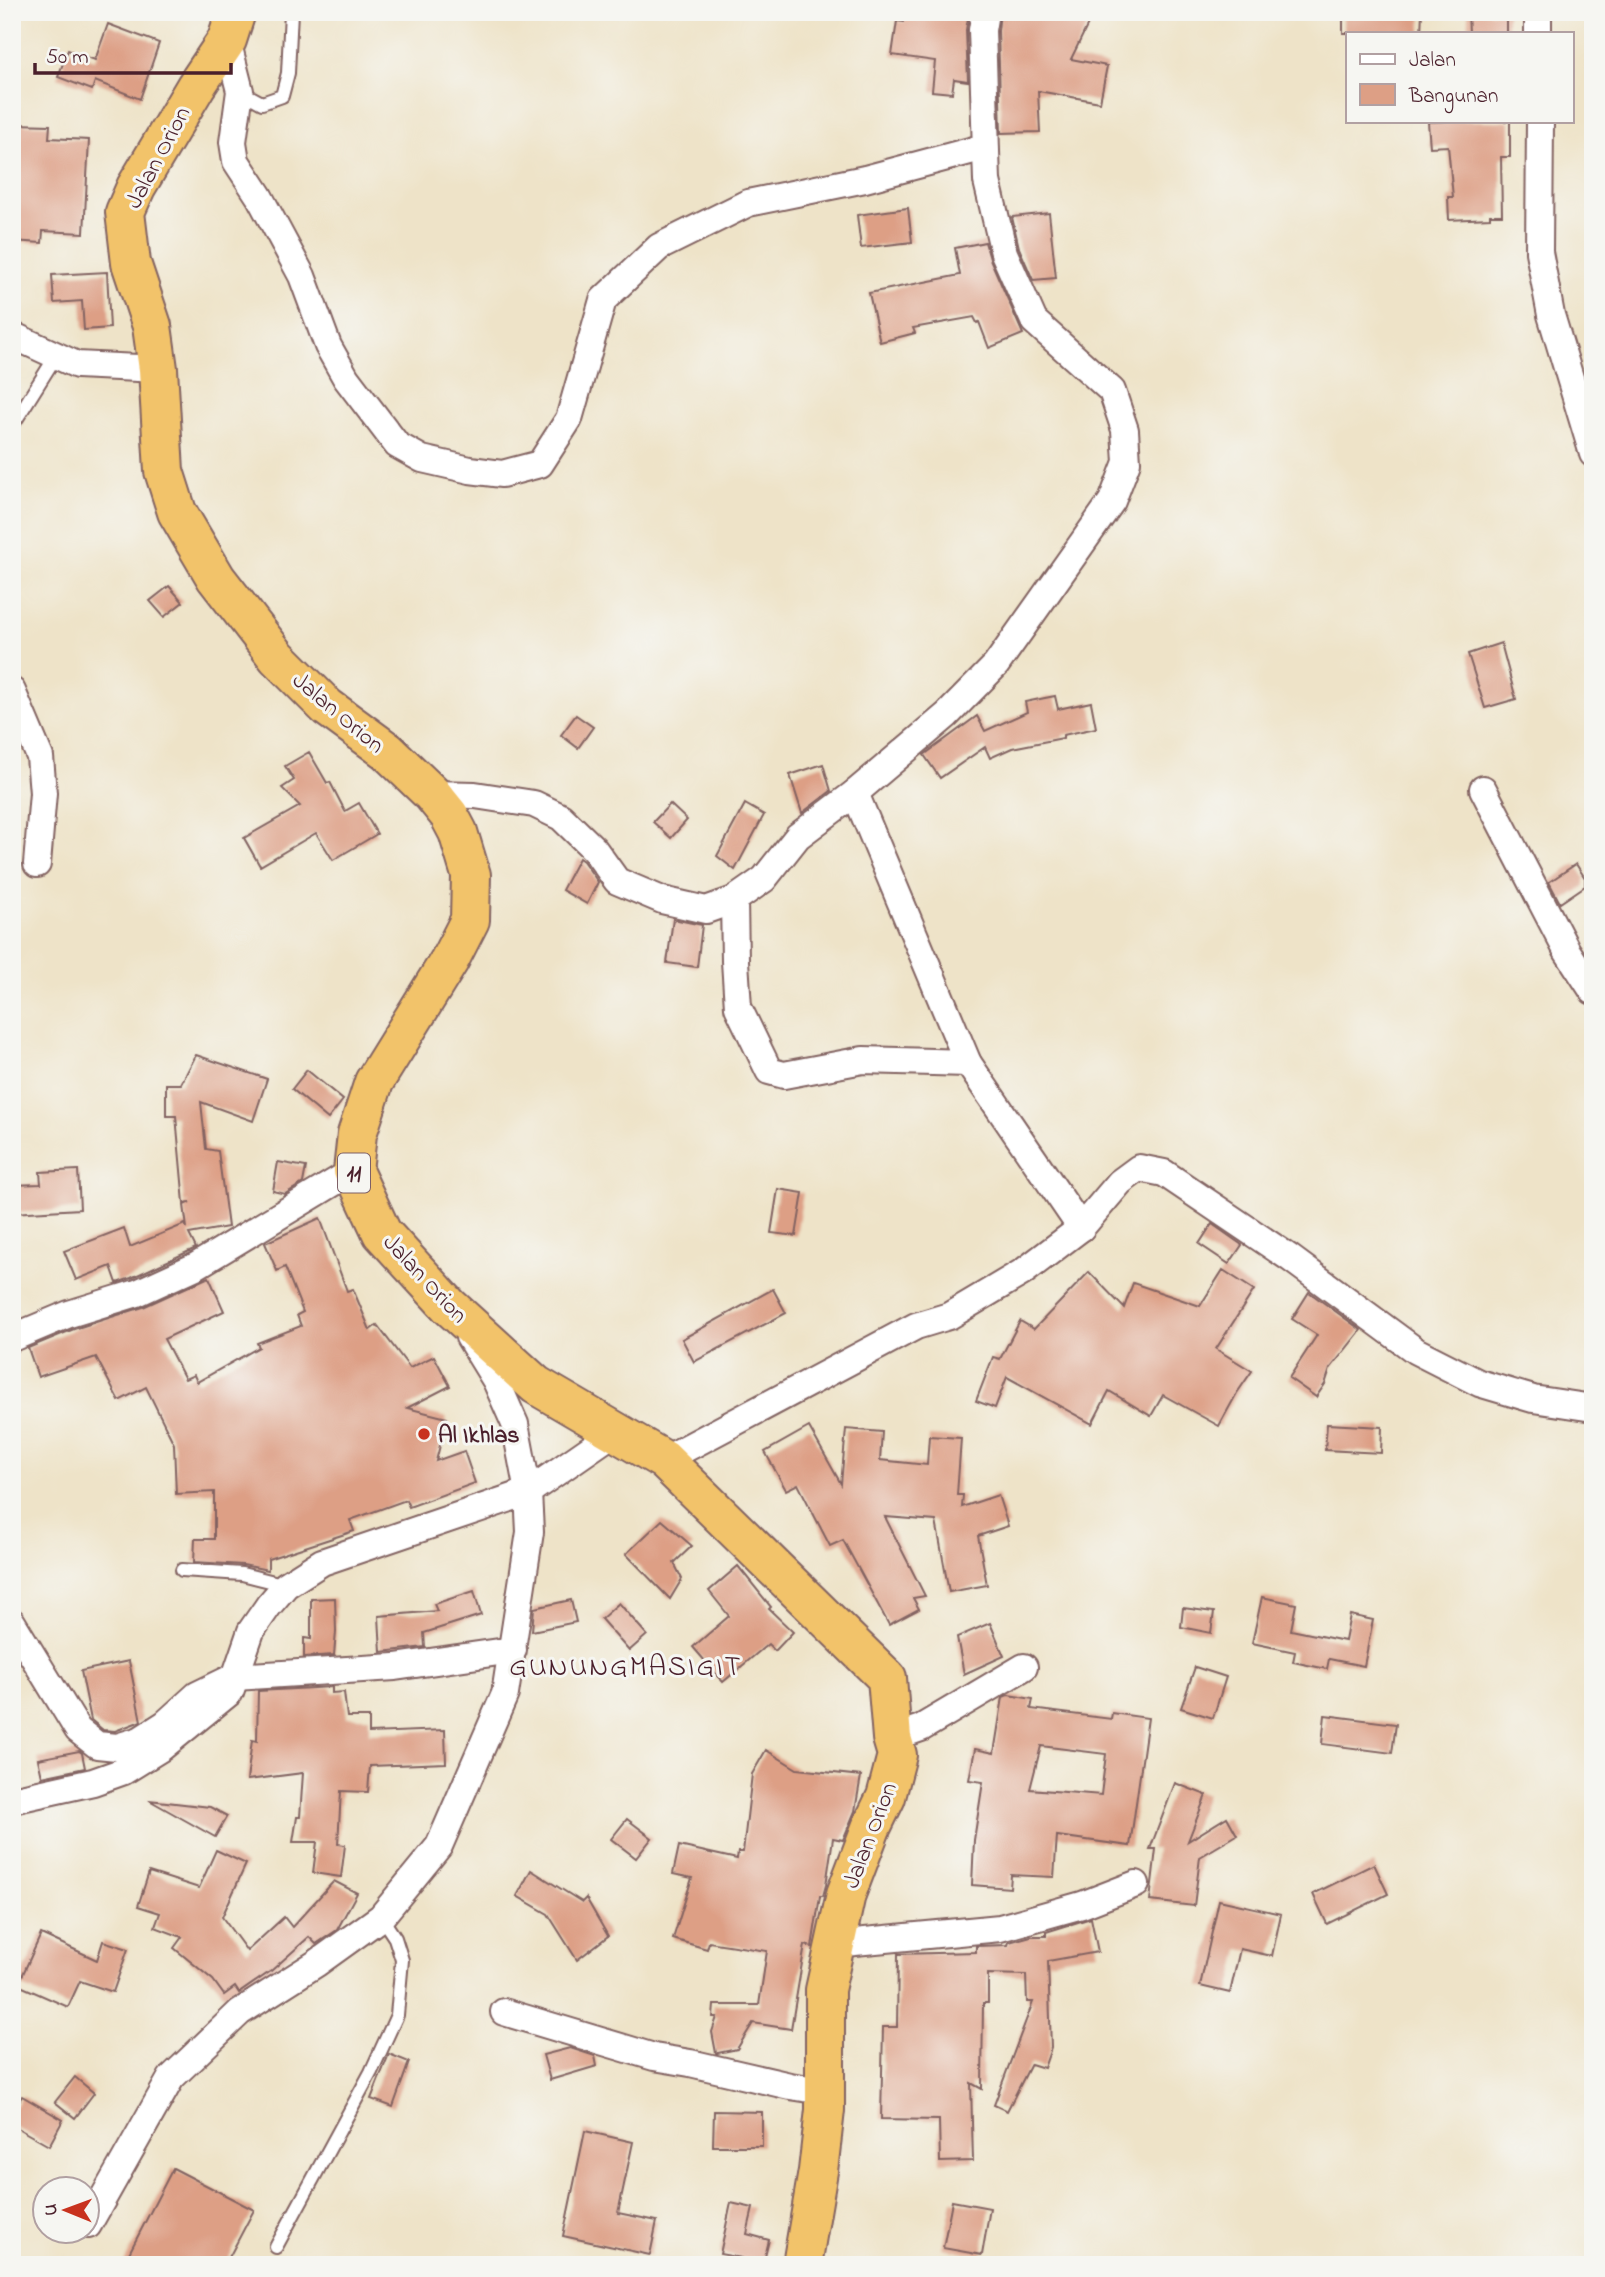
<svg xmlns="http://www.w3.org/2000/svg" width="1605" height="2277" viewBox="0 0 1605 2277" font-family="'Indie Flower',sans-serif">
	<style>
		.building { fill: #dd9f85; fill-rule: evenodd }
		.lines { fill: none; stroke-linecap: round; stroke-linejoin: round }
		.service-casing { stroke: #836462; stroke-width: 16 }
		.minor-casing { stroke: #836462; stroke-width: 30 }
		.trunk-casing { stroke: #836462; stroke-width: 42 }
		.service { stroke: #fff; stroke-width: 12 }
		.minor { stroke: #fff; stroke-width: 26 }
		.trunk { stroke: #f2c36a; stroke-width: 38 }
		.poi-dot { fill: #c8321e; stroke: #f6f6f2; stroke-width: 2.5 }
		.labels { text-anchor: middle; stroke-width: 6; stroke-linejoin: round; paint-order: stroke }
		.shield { fill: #f6f6f2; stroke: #7e6067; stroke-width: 2 }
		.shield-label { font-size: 23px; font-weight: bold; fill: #4a1f2b }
		.street-label { font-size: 24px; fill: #4a1f2b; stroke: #f6f6f2 }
		.poi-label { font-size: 24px; font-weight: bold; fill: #4a1f2b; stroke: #f6f6f2; text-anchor: start }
		.quarter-label { font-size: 28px; letter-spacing: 2px; fill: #4a1f2b; stroke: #f6f6f2 }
	</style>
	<rect width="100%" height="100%" fill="#f6f6f2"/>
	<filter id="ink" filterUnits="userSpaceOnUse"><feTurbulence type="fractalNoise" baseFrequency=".0143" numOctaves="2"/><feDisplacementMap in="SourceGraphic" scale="14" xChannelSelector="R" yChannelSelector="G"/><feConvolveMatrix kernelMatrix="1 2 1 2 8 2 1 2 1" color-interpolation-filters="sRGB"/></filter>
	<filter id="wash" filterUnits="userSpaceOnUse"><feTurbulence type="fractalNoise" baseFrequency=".00686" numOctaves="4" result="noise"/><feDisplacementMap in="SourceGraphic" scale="28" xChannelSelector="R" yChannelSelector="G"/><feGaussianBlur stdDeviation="1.57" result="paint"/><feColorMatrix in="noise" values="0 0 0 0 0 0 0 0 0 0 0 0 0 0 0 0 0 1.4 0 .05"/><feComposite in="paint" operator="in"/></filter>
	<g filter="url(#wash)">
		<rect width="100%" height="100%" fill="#eee3c8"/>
		<g id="blocks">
			<g class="building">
				<path d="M 906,12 L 969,12 L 966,30 L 968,81 L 954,79 L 952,93 L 932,91 L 935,61 L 892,55 L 897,21 L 904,22 Z"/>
				<path d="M 1000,12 L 1094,12 L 1071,59 L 1107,66 L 1100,102 L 1038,91 L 1040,132 L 1001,133 L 998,31 Z"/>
				<path d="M 1343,12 L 1422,12 L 1421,33 L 1343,33 Z"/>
				<path d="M 1468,12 L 1507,12 L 1507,33 L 1469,33 Z"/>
				<path d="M 108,24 L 159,43 L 140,99 L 95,81 L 92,90 L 58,77 L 68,50 L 95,60 Z"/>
				<path d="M 1447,121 L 1510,121 L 1510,157 L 1501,157 L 1502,215 L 1490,215 L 1490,218 L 1449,220 L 1448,197 L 1453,197 L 1448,146 L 1430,147 L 1428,122 Z"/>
				<path d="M 16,124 L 50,125 L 49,138 L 89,140 L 84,233 L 43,231 L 42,243 L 12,241 L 12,180 Z"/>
				<path d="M 908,208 L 912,242 L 861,248 L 857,215 Z"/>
				<path d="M 1049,213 L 1056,278 L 1033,280 L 1019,248 L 1012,217 Z"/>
				<path d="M 985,242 L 990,259 L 1023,334 L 989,348 L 979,322 L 977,323 L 974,317 L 913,328 L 915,333 L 880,342 L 869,293 L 960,275 L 955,248 Z"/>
				<path d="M 107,272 L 110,328 L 84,330 L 82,301 L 54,303 L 52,275 Z"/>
				<path d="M 169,586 L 183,602 L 164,617 L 150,601 Z"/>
				<path d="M 1501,643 L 1516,699 L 1485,708 L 1468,654 Z"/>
				<path d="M 1055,696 L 1058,709 L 1091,702 L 1096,728 L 1063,735 L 1063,738 L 1012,748 L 990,758 L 985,747 L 940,778 L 924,755 L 977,716 L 985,731 L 1027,712 L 1025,702 Z"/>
				<path d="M 576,715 L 593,727 L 578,748 L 561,735 Z"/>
				<path d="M 309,752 L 327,783 L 330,782 L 345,811 L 359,803 L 377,834 L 333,860 L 316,833 L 260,866 L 244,838 L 300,806 L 282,788 L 294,780 L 285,766 Z"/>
				<path d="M 823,764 L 831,791 L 802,813 L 790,775 Z"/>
				<path d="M 670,804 L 687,820 L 671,838 L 653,822 Z"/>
				<path d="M 745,804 L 764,815 L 735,870 L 717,856 Z"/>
				<path d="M 579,858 L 583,861 L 598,882 L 587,904 L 562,890 Z"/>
				<path d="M 1576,864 L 1585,878 L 1585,886 L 1560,903 L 1549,882 Z"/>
				<path d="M 673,919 L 702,925 L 697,967 L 667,963 Z"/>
				<path d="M 196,1055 L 267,1079 L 253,1121 L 201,1102 L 206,1149 L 218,1151 L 228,1227 L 189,1234 L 196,1248 L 131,1278 L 117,1283 L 111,1266 L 76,1280 L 64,1251 L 124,1228 L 130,1247 L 185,1224 L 187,1228 L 184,1205 L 190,1202 L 184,1203 L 176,1116 L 166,1116 L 166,1084 L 181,1084 Z"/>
				<path d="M 307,1070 L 343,1100 L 328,1119 L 292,1089 Z"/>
				<path d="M 278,1162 L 306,1167 L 303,1183 L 285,1194 L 273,1191 Z"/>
				<path d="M 78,1170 L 80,1209 L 12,1213 L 12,1185 L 41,1184 L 40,1172 Z"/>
				<path d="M 778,1189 L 803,1193 L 796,1236 L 771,1233 Z"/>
				<path d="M 320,1218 L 347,1291 L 353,1289 L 370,1330 L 377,1325 L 410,1368 L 434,1356 L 450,1386 L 407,1408 L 447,1418 L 436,1461 L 464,1451 L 475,1483 L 409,1507 L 406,1500 L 350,1520 L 354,1531 L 268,1559 L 268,1570 L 243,1565 L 194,1562 L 195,1539 L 214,1539 L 214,1492 L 176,1494 L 174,1444 L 146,1387 L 119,1401 L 96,1357 L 38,1377 L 28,1348 L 74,1329 L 143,1307 L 209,1277 L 224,1311 L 164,1339 L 185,1379 L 194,1375 L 197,1382 L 259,1347 L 257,1343 L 301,1326 L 297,1315 L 303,1312 L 285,1267 L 277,1271 L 265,1243 Z"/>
				<path d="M 1212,1224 L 1242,1245 L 1229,1264 L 1199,1244 Z"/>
				<path d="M 1223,1270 L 1254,1290 L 1216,1349 L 1252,1371 L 1237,1393 L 1219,1426 L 1163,1395 L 1151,1416 L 1109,1391 L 1092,1424 L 1007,1377 L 995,1408 L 976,1401 L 993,1357 L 1000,1359 L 1020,1321 L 1034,1329 L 1089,1272 L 1124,1308 L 1133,1283 L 1200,1306 Z"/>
				<path d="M 773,1289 L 786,1313 L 694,1362 L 682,1339 Z"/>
				<path d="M 1309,1292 L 1361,1330 L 1330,1369 L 1325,1384 L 1316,1397 L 1289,1378 L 1317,1335 L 1292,1319 Z"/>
				<path d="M 1327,1424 L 1382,1427 L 1381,1453 L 1325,1450 Z"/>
				<path d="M 809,1427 L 841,1484 L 846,1429 L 882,1432 L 880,1460 L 927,1465 L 929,1436 L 961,1438 L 957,1495 L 963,1495 L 962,1507 L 998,1495 L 1008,1526 L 978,1536 L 987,1585 L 949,1592 L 936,1521 L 885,1517 L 925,1596 L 913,1598 L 919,1609 L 889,1625 L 843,1540 L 830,1546 L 798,1484 L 786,1490 L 765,1452 Z"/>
				<path d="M 662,1520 L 692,1546 L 674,1563 L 682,1579 L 670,1599 L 626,1554 Z"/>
				<path d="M 738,1566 L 771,1607 L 769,1609 L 793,1632 L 775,1651 L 768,1644 L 723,1682 L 693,1647 L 729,1616 L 709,1591 Z"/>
				<path d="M 474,1591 L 481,1615 L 424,1633 L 425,1647 L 381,1652 L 379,1616 L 437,1611 L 434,1604 Z"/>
				<path d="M 1262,1597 L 1296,1604 L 1291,1630 L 1345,1641 L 1350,1615 L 1373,1620 L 1364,1666 L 1329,1659 L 1327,1669 L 1293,1662 L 1295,1652 L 1252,1643 Z"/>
				<path d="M 335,1598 L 336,1632 L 334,1655 L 304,1657 L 304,1638 L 311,1639 L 311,1599 Z"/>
				<path d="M 571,1600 L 576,1622 L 532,1631 L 534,1608 Z"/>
				<path d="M 619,1603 L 647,1635 L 629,1651 L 601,1619 Z"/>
				<path d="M 1183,1608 L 1214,1612 L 1211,1633 L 1181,1627 Z"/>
				<path d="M 990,1623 L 1004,1656 L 964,1674 L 957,1637 Z"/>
				<path d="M 129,1661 L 141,1721 L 115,1731 L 103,1730 L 91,1720 L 81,1671 Z"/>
				<path d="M 1195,1667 L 1226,1677 L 1213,1718 L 1181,1708 Z"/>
				<path d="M 332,1687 L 332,1693 L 344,1692 L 347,1717 L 369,1717 L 369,1733 L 445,1730 L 446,1763 L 370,1766 L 368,1792 L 341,1791 L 338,1844 L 345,1845 L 341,1877 L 313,1873 L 317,1842 L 293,1842 L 297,1817 L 300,1817 L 303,1773 L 247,1780 L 252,1740 L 257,1741 L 258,1691 Z"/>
				<path d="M 1008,1695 L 1033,1699 L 1031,1709 L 1111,1719 L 1112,1713 L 1148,1718 L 1130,1846 L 1057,1836 L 1054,1877 L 1011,1875 L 1010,1888 L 972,1885 L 974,1840 L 983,1782 L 969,1780 L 975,1749 L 994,1753 L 1003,1697 ZM 1041,1746 L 1106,1754 L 1101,1795 L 1030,1789 Z"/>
				<path d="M 1325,1715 L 1396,1724 L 1392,1753 L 1322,1744 Z"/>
				<path d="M 766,1750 L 797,1769 L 861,1776 L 855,1811 L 843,1840 L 833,1838 L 826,1885 L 823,1896 L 820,1896 L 812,1947 L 805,1945 L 791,2029 L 753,2023 L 737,2049 L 718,2053 L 716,2053 L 712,2032 L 717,2017 L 713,2017 L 714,2005 L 759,2005 L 767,1951 L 709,1942 L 707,1949 L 673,1939 L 692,1878 L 673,1874 L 679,1846 L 737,1859 L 738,1852 L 743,1852 L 752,1774 Z"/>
				<path d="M 79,1751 L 82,1753 L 85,1768 L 42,1777 L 38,1759 Z"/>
				<path d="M 1175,1783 L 1206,1795 L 1188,1841 L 1227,1817 L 1237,1835 L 1200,1857 L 1194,1906 L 1150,1901 L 1156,1849 L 1150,1849 Z"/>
				<path d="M 149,1800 L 210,1807 L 227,1816 L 215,1837 Z"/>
				<path d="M 627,1819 L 652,1838 L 636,1858 L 611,1839 Z"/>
				<path d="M 216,1850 L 246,1864 L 222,1917 L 247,1951 L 284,1917 L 292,1927 L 334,1881 L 357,1893 L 337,1930 L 316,1944 L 309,1937 L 271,1971 L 239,1993 L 235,1987 L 224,1995 L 213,1980 L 174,1948 L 182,1937 L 155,1927 L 160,1913 L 138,1906 L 149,1872 L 199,1888 Z"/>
				<path d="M 1374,1864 L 1388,1894 L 1327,1924 L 1313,1894 Z"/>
				<path d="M 531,1870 L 582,1902 L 586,1898 L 608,1936 L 577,1960 L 548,1914 L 517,1896 Z"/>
				<path d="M 1219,1900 L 1281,1914 L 1272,1956 L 1240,1949 L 1230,1993 L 1200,1986 Z"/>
				<path d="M 1091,1918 L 1098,1952 L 1048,1961 L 1051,2048 L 1044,2068 L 1031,2064 L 1007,2111 L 994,2105 L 1033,2002 L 1027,2002 L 1026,1975 L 988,1974 L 988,2003 L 983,2003 L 982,2089 L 971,2083 L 973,2161 L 940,2162 L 939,2120 L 881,2119 L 883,2027 L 897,2027 L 898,1954 L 976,1952 L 976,1946 L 1008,1945 L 1009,1942 L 1031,1936 L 1046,1936 L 1046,1932 Z"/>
				<path d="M 41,1934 L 97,1960 L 103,1941 L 128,1949 L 113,1992 L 80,1981 L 68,2007 L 18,1985 Z"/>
				<path d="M 570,2048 L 595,2056 L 597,2066 L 550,2080 L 543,2055 Z"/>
				<path d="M 389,2054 L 409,2062 L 393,2107 L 371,2099 Z"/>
				<path d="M 75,2077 L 94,2093 L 75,2118 L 55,2102 Z"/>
				<path d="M 22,2096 L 63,2120 L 49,2146 L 12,2125 L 12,2112 Z"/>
				<path d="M 714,2111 L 762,2112 L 762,2146 L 713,2146 Z"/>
				<path d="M 585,2131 L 633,2142 L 618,2213 L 657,2221 L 650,2255 L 563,2236 Z"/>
				<path d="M 173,2168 L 254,2210 L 225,2265 L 123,2265 Z"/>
				<path d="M 952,2201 L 990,2208 L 982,2255 L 943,2248 Z"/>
				<path d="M 731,2203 L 753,2208 L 747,2234 L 769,2240 L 763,2265 L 741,2265 L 742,2258 L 720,2254 Z"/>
			</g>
		</g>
	</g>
	<g filter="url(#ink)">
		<use href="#blocks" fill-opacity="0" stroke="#836462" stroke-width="2"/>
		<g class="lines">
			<g class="service-casing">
				<g id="service">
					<path d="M 240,91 L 262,103 L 282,96 L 288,73 L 291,12"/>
					<path d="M 12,426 L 56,356"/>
					<path d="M 182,1570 L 242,1574 L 286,1585"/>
					<path d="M 276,2247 L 371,2072 L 397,2015 L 402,1960 L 395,1938 L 381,1917"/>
				</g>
			</g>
			<g class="minor-casing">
				<g id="minor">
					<path d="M 1538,12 L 1538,33"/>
					<path d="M 227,40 L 240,91 L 233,142 L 236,161 L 259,196 L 302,276 L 328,346 L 346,378 L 397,445 L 422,459 L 470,470 L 502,474 L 540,464 L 569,419 L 603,300 L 659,247 L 748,203 L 865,179 L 985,147"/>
					<path d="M 1540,121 L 1539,252 L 1551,315 L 1593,454"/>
					<path d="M 12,335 L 77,365 L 158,369"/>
					<path d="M 12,691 L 40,757 L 43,793 L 37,864"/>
					<path d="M 1483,789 L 1567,951 L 1593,991"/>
					<path d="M 855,793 L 968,1063 L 1081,1228"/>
					<path d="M 432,794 L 475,795 L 534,804 L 561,817 L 594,849 L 617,881 L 662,900 L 706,910 L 734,900 L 764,879 L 798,836 L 855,793 L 947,715 L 996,665 L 1112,501 L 1127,462 L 1125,430 L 1112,391 L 1034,321 L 1004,253 L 987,181 L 982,30 L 985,12"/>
					<path d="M 734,900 L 735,961 L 738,1007 L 769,1071 L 784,1075 L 863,1060 L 968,1063"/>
					<path d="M 12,1338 L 69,1314 L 137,1293 L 196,1266 L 353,1171"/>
					<path d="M 664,1460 L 916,1326 L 949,1316 L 1023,1272 L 1081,1228 L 1120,1182 L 1139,1168 L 1164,1173 L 1290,1258 L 1416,1351 L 1479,1383 L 1533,1399 L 1593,1408"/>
					<path d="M 12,1622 L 78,1730 L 97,1745 L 117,1747 L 140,1740 L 165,1724 L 197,1695 L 234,1677 L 395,1667 L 513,1650"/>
					<path d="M 892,1738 L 921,1728 L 1024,1667"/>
					<path d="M 12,1800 L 93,1782 L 124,1771 L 161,1748 L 230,1692 L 251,1631 L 269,1605 L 286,1585 L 322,1562 L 528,1492 L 616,1431"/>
					<path d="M 834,1944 L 1000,1928 L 1082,1905 L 1136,1884"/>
					<path d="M 504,2012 L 654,2057 L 690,2063 L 790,2086 L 823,2091"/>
					<path d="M 88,2225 L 171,2078 L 240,2012 L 317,1963 L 381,1917 L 439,1846 L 505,1694 L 530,1532 L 528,1492 L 515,1424 L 496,1381 L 469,1337"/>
				</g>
			</g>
			<g class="trunk-casing">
				<path id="trunk" d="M 236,12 L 227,40 L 196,86 L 136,187 L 125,212 L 131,263 L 152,326 L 158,369 L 164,471 L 177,512 L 216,578 L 277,657 L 327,707 L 387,751 L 432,794 L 449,815 L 458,832 L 471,875 L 470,920 L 449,961 L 374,1082 L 357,1134 L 353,1171 L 382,1233 L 449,1306 L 536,1385 L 664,1460 L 887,1678 L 892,1738 L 897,1755 L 886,1797 L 871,1828 L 846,1894 L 825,1990 L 825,2110 L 818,2171 L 802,2265"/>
			</g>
			<use href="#service" class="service"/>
			<use href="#minor" class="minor"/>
			<use href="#trunk" class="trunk"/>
		</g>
	</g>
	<circle class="poi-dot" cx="424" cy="1434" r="7"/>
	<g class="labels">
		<rect class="shield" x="338" y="1153.5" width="32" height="39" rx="5"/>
		<g class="shield-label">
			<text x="354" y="1181">11</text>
		</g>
		<g class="street-label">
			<text transform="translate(157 157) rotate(-62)" y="8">Jalan Orion</text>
			<text transform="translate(339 712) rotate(40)" y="8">Jalan Orion</text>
			<text transform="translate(426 1278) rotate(47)" y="8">Jalan Orion</text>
			<text transform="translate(869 1835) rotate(-69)" y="8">Jalan Orion</text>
		</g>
		<g class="poi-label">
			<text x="438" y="1442">Al Ikhlas</text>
		</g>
		<g class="quarter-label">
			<text x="626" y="1675">GUNUNGMASIGIT</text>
		</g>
	</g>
	<rect width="1605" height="2277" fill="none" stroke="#f6f6f2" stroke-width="42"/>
	<rect x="1346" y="32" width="228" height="91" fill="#f6f6f2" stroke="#b1a0a2" stroke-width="2"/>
	<rect x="1360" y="54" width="35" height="10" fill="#ffffff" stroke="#b1a0a2" stroke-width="2"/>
	<text x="1409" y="66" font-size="21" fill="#4a1f2b">Jalan</text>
	<rect x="1360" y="84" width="35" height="21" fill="#dd9f85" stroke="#b1a0a2" stroke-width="2"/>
	<text x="1409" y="102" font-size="21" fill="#4a1f2b">Bangunan</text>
	<g transform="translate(66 2210) rotate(271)"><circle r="33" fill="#f6f6f2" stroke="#b1a0a2" stroke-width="2"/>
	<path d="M0-5L12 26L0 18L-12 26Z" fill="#c8321e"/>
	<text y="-10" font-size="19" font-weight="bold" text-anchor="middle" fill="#4a1f2b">U</text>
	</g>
	<path d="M35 63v10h196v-10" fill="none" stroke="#4a1f2b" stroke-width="3.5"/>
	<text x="46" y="63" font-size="21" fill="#4a1f2b" stroke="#f6f6f2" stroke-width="5" paint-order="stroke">50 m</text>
</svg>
